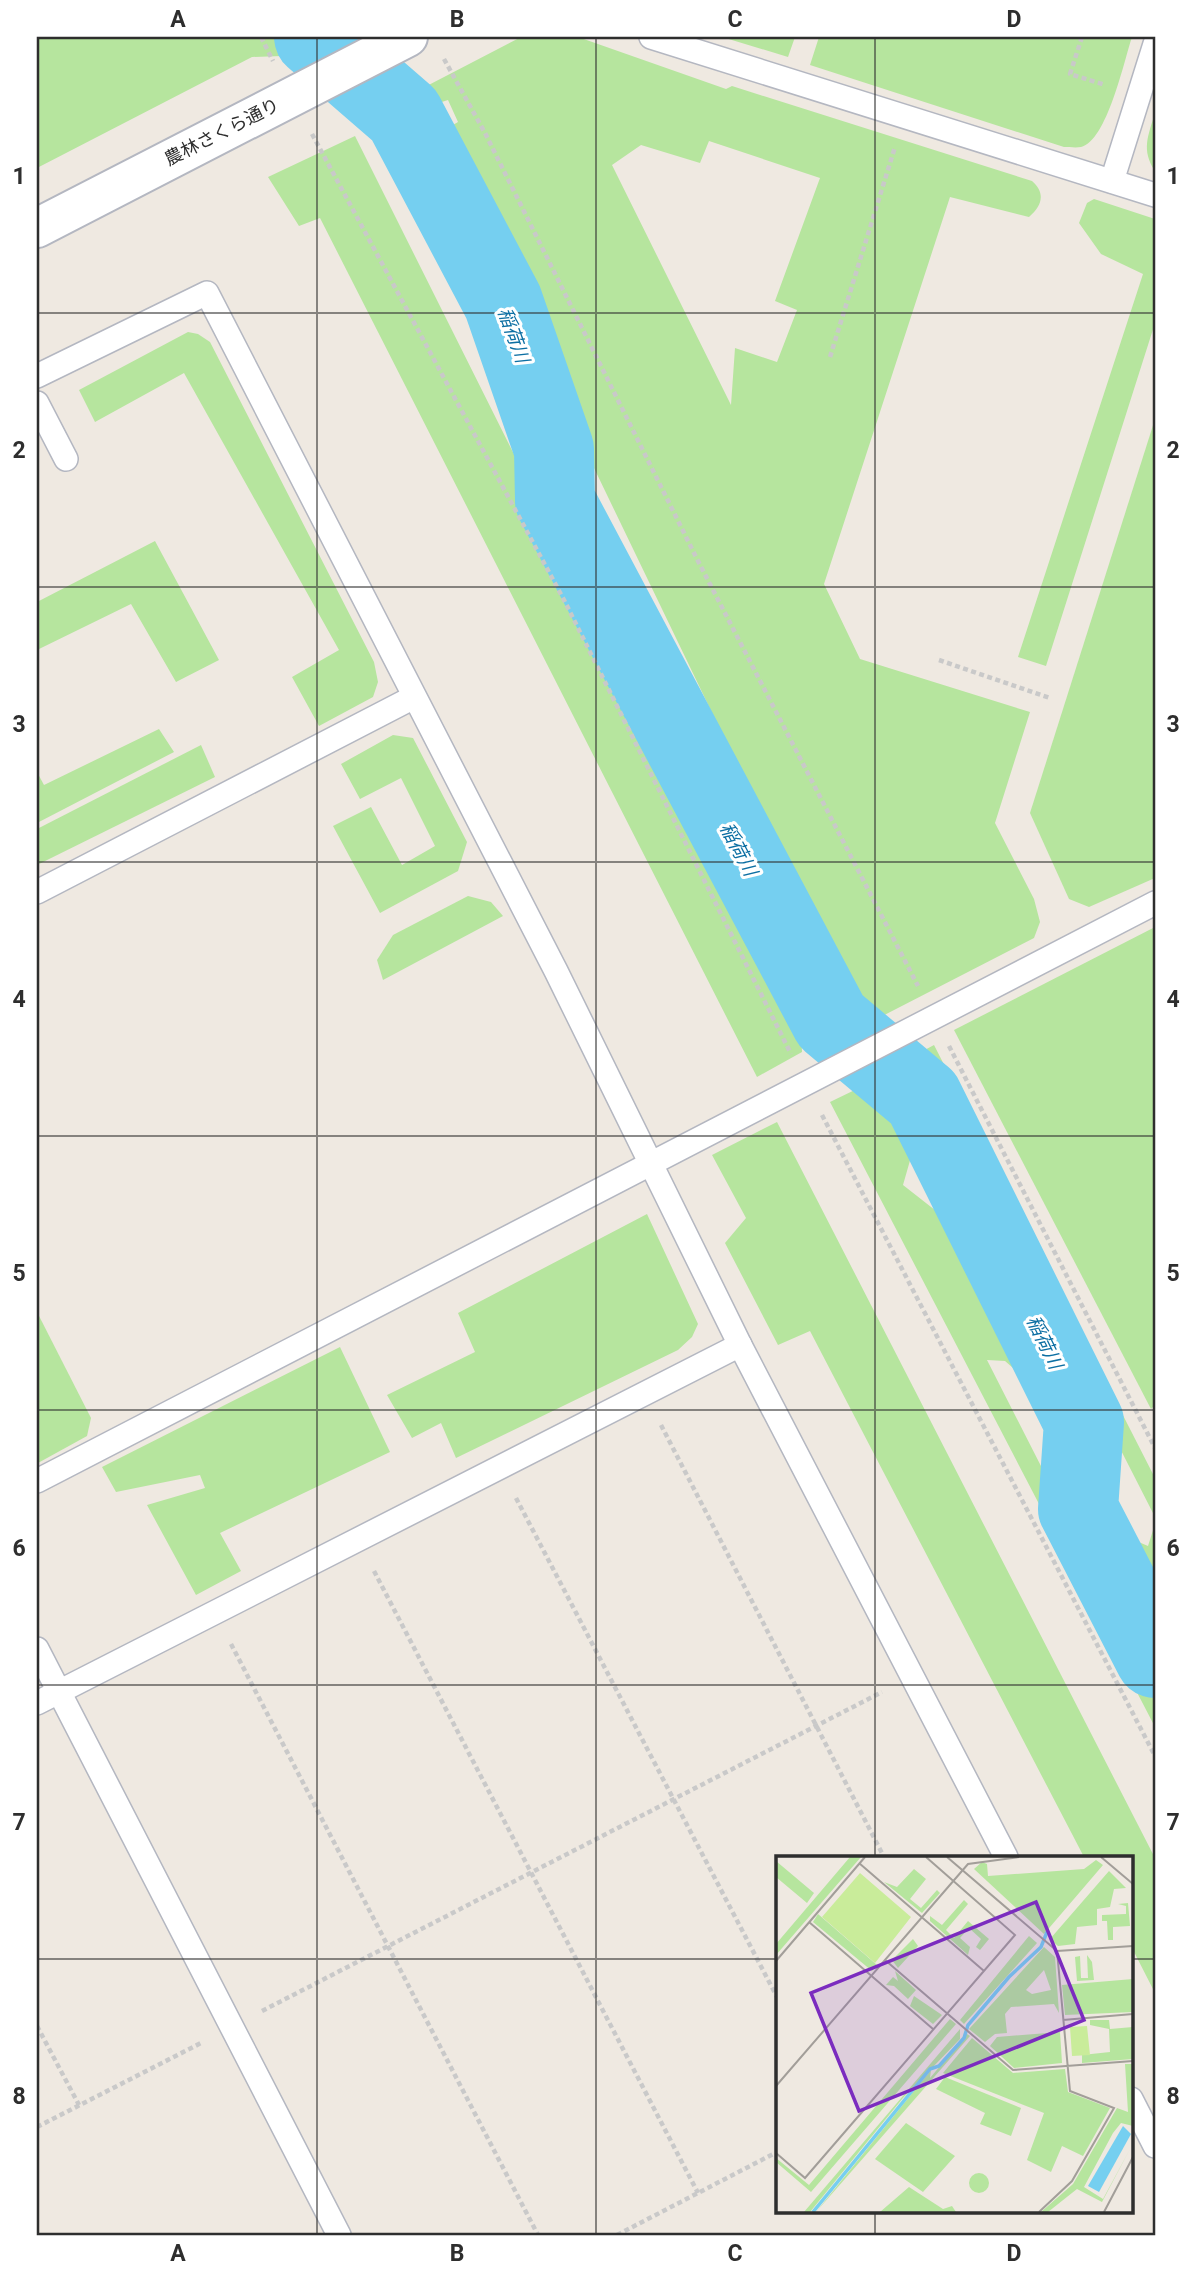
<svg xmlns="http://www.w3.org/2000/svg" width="1192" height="2272" viewBox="0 0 1192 2272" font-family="Roboto,'Noto Sans JP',sans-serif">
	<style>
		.green { fill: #b6e59e; fill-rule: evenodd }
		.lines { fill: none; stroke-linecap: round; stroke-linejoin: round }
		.river { stroke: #75cff0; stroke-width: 80 }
		.lane-casing { stroke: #b4b7c1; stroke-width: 26 }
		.secondary-casing { stroke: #b4b7c1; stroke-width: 42 }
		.path { stroke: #c9c9c9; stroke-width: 4.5; stroke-dasharray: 5 3.5; stroke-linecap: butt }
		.lane { stroke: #fff; stroke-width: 23 }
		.secondary { stroke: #fff; stroke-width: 38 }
		.grid { fill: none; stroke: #2e2e2e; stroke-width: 2; stroke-opacity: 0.55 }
		.labels { text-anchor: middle; stroke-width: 6; stroke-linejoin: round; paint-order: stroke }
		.street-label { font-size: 18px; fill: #2e2e2e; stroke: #fff }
		.water-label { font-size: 19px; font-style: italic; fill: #0d6fa3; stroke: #fff }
		.inset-river { fill: none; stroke: #75cff0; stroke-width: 3.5 }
		.inset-road { fill: none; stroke: #a29e99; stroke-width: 2 }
		.view { fill: #7b2cbf; fill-opacity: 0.15; stroke: #7b2cbf; stroke-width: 3.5 }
		.inset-edge { fill: none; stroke: #2e2e2e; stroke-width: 3.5 }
		.neatline { fill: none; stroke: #2e2e2e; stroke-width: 2.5 }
		.grid-label { font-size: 23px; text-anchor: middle; font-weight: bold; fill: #2e2e2e }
	</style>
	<rect width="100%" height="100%" fill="#efe9e1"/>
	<g class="green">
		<path d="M 37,37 L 305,37 L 307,41 L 282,56 L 252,57 L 37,168 Z"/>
		<path d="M 521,37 L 578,37 L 726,89 L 732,86 L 1032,181 C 1046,193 1042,206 1029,217 L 950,197 L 824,584 L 860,659 L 1030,712 L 995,823 L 1034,899 L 1040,922 L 1034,938 L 863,1026 L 434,136 L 458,122 L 448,100 L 426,107 L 419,90 ZM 709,141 L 820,178 L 775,301 L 797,310 L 777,362 L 735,348 L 731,405 L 612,165 L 641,145 L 700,163 Z"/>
		<path d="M 722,37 L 795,37 L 788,57 Z"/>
		<path d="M 819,37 L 1132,37 C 1124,61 1107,141 1081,147 C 1076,148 1069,147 1064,147 L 810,65 Z"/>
		<path d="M 1155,113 L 1155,171 C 1141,150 1148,136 1155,113 Z"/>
		<path d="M 355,136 L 801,1029 L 802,1052 L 757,1077 L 320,218 L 299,226 L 268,177 Z"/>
		<path d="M 1094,199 L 1155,219 L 1155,323 L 1046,666 L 1018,657 L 1143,274 L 1101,254 L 1079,223 L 1087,203 Z"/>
		<path d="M 188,332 L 198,334 L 210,342 L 374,662 L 378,682 L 373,697 L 319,726 L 292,677 L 339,650 L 184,373 L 95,422 L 79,390 Z"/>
		<path d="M 1155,419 L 1155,878 L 1089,907 L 1069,899 L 1030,813 Z"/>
		<path d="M 155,541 L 219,660 L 176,682 L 131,604 L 37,650 L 37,602 Z"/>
		<path d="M 159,729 L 174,752 L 37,823 L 37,772 L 44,785 Z"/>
		<path d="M 393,735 L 413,738 L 467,842 L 458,871 L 380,913 L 333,826 L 371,807 L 402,865 L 435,846 L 401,778 L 360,799 L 341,764 Z"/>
		<path d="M 201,745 L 215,777 L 37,865 L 37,829 Z"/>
		<path d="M 468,896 L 491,902 L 503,916 L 383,980 L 377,960 L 393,935 Z"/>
		<path d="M 1155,927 L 1155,1405 L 1151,1409 L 954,1030 Z"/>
		<path d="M 934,1045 L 1155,1478 L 1155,1517 L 935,1086 L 906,1060 Z"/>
		<path d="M 863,1086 L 898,1101 L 917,1136 L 903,1185 L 954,1225 L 1059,1408 L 1005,1361 L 987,1360 L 1155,1690 L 1155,1727 L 830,1102 Z"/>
		<path d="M 777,1122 L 1155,1858 L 1155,1993 L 1131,1946 L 1131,1857 L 1084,1857 L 810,1331 L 778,1345 L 725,1243 L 746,1218 L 712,1155 Z"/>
		<path d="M 647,1214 L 698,1324 L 692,1337 L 678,1350 L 456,1458 L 441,1423 L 412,1438 L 387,1395 L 475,1352 L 458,1313 Z"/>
		<path d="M 37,1312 L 91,1418 L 87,1436 L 38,1463 Z"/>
		<path d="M 340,1347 L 390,1452 L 220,1533 L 241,1571 L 196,1595 L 147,1505 L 205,1488 L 200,1475 L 116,1492 L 102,1467 Z"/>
		<path d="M 1102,1494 L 1127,1537 L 1148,1546 L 1155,1524 L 1155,1623 L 1092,1503 Z"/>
	</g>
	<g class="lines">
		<path class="river" d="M 314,37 L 404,115 L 503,302 L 554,449 L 555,501 L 831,1021 L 923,1098 L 1084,1422 L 1078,1509 L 1155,1658"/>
		<g class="lane-casing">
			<g id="lane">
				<path d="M 651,37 L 1155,195"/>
				<path d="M 1112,181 L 1155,44"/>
				<path d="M 37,376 L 207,293 L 556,971 L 740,1345 L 1006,1857"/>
				<path d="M 37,403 L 66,459"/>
				<path d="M 37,892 L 414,697"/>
				<path d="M 37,1481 L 1155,903"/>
				<path d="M 37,1649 L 339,2235"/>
				<path d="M 37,1703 L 740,1345"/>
				<path d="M 1131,2099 L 1155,2146"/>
			</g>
		</g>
		<g class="secondary-casing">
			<path id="secondary" d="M 37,228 L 408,37"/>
		</g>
		<g class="path">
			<path d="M 261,37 L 273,61"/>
			<path d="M 1082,37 L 1070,74 L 1105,85"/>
			<path d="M 444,59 L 485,133 L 698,561 L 918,986"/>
			<path d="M 312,134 L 564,600 L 791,1054"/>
			<path d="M 830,357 L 895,147"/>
			<path d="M 939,660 L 1050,698"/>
			<path d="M 949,1046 L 1155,1448"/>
			<path d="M 822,1115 L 1155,1756"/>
			<path d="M 661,1425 L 884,1857"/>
			<path d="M 516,1498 L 777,1997"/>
			<path d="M 374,1571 L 698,2193"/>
			<path d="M 231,1644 L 538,2235"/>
			<path d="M 262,2011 L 882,1692"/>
			<path d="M 37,2026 L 79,2105"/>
			<path d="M 37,2127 L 201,2043"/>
			<path d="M 617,2235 L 777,2152"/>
		</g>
		<use href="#lane" class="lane"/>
		<use href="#secondary" class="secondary"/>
	</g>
	<path class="grid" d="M 317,37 L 317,2235M 596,37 L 596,2235M 875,37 L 875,1857M 37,313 L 1155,313M 37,587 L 1155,587M 37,862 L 1155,862M 37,1136 L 1155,1136M 37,1410 L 1155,1410M 37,1685 L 1155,1685M 37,1959 L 777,1959M 1131,1959 L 1155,1959M 875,2211 L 875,2235"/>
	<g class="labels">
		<g class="street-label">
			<text transform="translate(222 132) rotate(-27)" y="6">農林さくら通り</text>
		</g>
		<g class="water-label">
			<text transform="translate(514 335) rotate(70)" y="7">稲荷川</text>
			<text transform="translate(739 849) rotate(62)" y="7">稲荷川</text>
			<text transform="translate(1045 1342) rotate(64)" y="7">稲荷川</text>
		</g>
	</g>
	<g transform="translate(776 1856)">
		<rect width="357" height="357" fill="#efe9e1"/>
		<path d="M 74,1 L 85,1 L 0,99 L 0,88 ZM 320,4 L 327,9 L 268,78 L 198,13 L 206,6 L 211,8 L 212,20 L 308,13 ZM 0,5 L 38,37 L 31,47 L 0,21 ZM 138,13 L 150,23 L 134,43 L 145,52 L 161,34 L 164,37 L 146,57 L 108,26 L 121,31 ZM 333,15 L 350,32 L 338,33 L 334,51 L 321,53 L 321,69 L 301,71 L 299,88 L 282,90 L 274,83 ZM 188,44 L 192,48 L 170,74 L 178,82 L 192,65 L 213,83 L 204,94 L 200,91 L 205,83 L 193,72 L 184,82 L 194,91 L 192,99 L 154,65 L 154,60 L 166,69 ZM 352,47 L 354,70 L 337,71 L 337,84 L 332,84 L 331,65 L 326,65 L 326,59 L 350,58 L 350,50 L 342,48 ZM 42,58 L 101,109 L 96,115 L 37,66 ZM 253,80 L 261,87 L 188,168 L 184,164 ZM 137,83 L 142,90 L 122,112 L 116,104 ZM 268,91 L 279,101 L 283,157 L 278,148 L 235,151 L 229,158 L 231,177 L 219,178 L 209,186 L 193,173 ZM 268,114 L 275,134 L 256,138 L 250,134 ZM 311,99 L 316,106 L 318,124 L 301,125 L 299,101 L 304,100 L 305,122 L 312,122 ZM 119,115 L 140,134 L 132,143 L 118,130 L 110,129 L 117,121 L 122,125 ZM 357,123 L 357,156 L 289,159 L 286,129 ZM 138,140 L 166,159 L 157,168 L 134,150 ZM 174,163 L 180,168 L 35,336 L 0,306 L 0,302 L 33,329 ZM 333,164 L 334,173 L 357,171 L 357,203 L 306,207 L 306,199 L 334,196 L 333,173 L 314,169 L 314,164 ZM 184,173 L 184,183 L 127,242 L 34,356 L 28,356 ZM 284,176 L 286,207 L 238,212 L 214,190 L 221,181 ZM 191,178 L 194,180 L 40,356 L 155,214 L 154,222 ZM 196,182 L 237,217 L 289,213 L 292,236 L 334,252 L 307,300 L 286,290 L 275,316 L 251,304 L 268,257 L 167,217 ZM 349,208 L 357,208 L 357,270 L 345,267 L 337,277 L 308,331 L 327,343 L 354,293 L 326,346 L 301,333 L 272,356 L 265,356 L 297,328 L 341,252 L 352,256 ZM 169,221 L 245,252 L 235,280 L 204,268 L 209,257 L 160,233 ZM 130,267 L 179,300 L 147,336 L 99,303 ZM193 327a10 10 0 1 1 20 0a10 10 0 1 1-20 0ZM 133,331 L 167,353 L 176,350 L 180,356 L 104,356 Z" fill="#b6e59e" fill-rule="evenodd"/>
		<path d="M 84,17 L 135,61 L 99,107 L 46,61 ZM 311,170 L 314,199 L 296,200 L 294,171 Z" fill="#c9ec9a"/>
		<path d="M 347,270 L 355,278 L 323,336 L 312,330 Z" fill="#75cff0"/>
		<path class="inset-river" d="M 37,356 L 154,213 L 163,210 L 188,182 L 192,169 L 233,121 L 265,91 L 271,76"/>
		<path class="inset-road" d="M 171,1 L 281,95M 325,1 L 357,28M 83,7 L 208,115M 33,66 L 157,173M 281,95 L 357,90M 109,104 L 237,214 L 357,205M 0,105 L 89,1M 287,164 L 357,158M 0,230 L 192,8 L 243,1M 0,297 L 29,322 L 239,79 L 150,1M 263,356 L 296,325 L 338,252 L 294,235 L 281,95M 328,356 L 357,301"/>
		<path class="view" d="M 260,46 L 308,164 L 83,255 L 35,137 Z"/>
		<rect width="357" height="357" class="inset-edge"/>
	</g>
	<rect width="1192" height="2272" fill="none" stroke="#ffffff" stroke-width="77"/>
	<rect x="38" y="38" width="1116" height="2196" class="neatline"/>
	<g class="grid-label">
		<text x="178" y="27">A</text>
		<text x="457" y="27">B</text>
		<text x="735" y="27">C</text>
		<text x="1014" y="27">D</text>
		<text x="19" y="184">1</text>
		<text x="1173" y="184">1</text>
		<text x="19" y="458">2</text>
		<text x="1173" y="458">2</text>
		<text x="19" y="732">3</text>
		<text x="1173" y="732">3</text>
		<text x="19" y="1007">4</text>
		<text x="1173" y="1007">4</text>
		<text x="19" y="1281">5</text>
		<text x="1173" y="1281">5</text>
		<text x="19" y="1556">6</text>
		<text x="1173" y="1556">6</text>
		<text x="19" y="1830">7</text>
		<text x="1173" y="1830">7</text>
		<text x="19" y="2104">8</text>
		<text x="1173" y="2104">8</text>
		<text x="178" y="2261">A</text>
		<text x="457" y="2261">B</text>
		<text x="735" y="2261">C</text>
		<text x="1014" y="2261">D</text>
	</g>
</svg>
